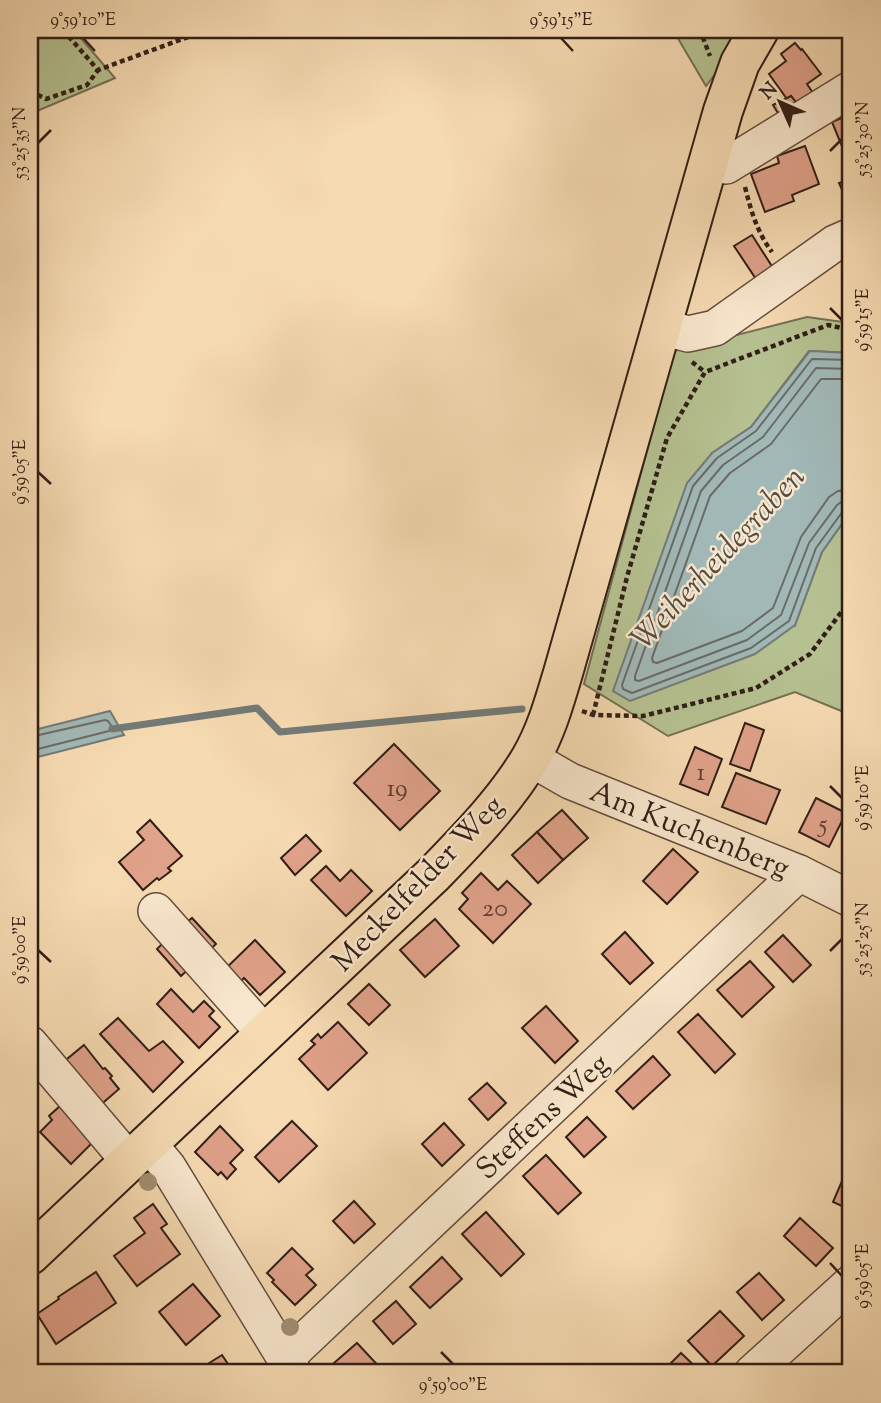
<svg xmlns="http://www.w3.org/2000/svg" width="881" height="1403" viewBox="0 0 881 1403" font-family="'Sorts Mill Goudy',serif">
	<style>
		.green { fill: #b6c191; stroke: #747054; stroke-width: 2 }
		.water { fill: #a1b8b7; stroke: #747a77; stroke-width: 2 }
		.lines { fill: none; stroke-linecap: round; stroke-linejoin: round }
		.shore { stroke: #696b66; stroke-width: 2 }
		.stream { stroke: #747a77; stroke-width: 7 }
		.building { fill: #e0a28a; stroke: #311e16; stroke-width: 2 }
		.minor-casing { stroke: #624d3d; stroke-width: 38 }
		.major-casing { stroke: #311e16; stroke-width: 42 }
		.path { stroke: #311e16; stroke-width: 4.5; stroke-dasharray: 5 3.5; stroke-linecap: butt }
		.minor { stroke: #f9e7cd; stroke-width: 35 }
		.major { stroke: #f6dab2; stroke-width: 38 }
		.tree { fill: #a08e71 }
		.ticks { fill: none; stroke: #311e16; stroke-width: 2.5 }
		.labels { text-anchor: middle; stroke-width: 5; stroke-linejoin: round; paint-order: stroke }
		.number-label { font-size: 26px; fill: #5d3f33 }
		.street-label { font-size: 30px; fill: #311e16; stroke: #f9e7cd }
		.water-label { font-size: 32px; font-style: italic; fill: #534c46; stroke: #f9e7cd }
		.neatline { fill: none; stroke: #311e16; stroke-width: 2.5 }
		.ticks-label { font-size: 18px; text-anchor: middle; fill: #311e16 }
	</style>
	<rect width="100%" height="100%" fill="#f6dab2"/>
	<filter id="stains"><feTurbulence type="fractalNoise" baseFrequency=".00286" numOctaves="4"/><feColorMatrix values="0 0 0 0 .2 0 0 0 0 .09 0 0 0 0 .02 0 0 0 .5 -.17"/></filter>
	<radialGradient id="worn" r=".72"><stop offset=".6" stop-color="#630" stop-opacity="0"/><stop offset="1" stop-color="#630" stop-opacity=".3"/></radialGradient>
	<g class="green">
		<path d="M 30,30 L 74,30 L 115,78 L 30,114 Z"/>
		<path d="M 673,30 L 749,30 L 706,86 Z"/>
		<path d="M 807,317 L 851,323 L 851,353 L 809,351 L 751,427 L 712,453 L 795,625 L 822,552 L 851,511 L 851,715 L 795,692 L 668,736 L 584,684 L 674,351 Z"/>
	</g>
	<g class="water">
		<path d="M 810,351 L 851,353 L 851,511 L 822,552 L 795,625 L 755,654 L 630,701 L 613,691 L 687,483 L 712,453 L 751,427 Z"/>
		<path d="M 110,711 L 124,735 L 30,759 L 30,731 Z"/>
	</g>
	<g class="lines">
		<g class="shore">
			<path d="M 851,360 L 812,359 L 756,431 L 717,458 L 693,486 L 622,685 L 623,689 L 632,693 L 751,648 L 789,621 L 816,548 L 843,511 L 847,508 L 851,508"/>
			<path d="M 851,369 L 816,368 L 763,437 L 723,465 L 701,491 L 635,676 L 635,680 L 639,681 L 747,640 L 781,615 L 809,543 L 837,505 L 844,500 L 851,499"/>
			<path d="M 851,379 L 821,379 L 771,444 L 730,473 L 710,496 L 652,658 L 653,662 L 657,663 L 742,631 L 773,608 L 801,537 L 829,497 L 838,491 L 851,489"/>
			<path d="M 30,737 L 105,720 L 108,721 L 112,727 L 109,731 L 30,751"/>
		</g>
		<path class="stream" d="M 112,729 L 257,708 L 280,732 L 522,709"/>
	</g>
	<g class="building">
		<path d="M 795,43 L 801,50 L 802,49 L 821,74 L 807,84 L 813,93 L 798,105 L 791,96 L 787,99 L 769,74 L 786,61 L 781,54 Z"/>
		<path d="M 791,96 L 798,105 L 779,115 L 773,105 Z"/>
		<path d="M 851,114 L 851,160 L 848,161 L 832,122 Z"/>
		<path d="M 805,146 L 819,184 L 792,195 L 794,201 L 765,212 L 751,174 L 779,163 L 777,156 Z"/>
		<path d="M 849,179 L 851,185 L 851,199 L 847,201 L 839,183 Z"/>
		<path d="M 752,235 L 775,271 L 758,282 L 734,246 Z"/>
		<path d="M 851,257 L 851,277 L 844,260 Z"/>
		<path d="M 745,723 L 764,730 L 750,771 L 730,764 Z"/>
		<path d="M 394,744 L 440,791 L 400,830 L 354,783 Z"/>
		<path d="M 695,747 L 722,759 L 708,795 L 680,784 Z"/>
		<path d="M 736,773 L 780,790 L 766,824 L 722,807 Z"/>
		<path d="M 816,798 L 846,813 L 829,847 L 799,832 Z"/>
		<path d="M 562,810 L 588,838 L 563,860 L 537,832 Z"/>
		<path d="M 150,820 L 182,856 L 168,868 L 171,871 L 159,880 L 157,878 L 143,890 L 119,862 L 144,840 L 137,832 Z"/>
		<path d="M 537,832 L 563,860 L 538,883 L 512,855 Z"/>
		<path d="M 306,835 L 321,851 L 295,875 L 281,858 Z"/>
		<path d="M 673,849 L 698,872 L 667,904 L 643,881 Z"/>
		<path d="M 326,866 L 340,881 L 351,870 L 372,891 L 346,916 L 311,880 Z"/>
		<path d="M 481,873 L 498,890 L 507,881 L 531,904 L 493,943 L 459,909 L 468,899 L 462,893 Z"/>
		<path d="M 192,918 L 216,944 L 204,955 L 180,928 Z"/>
		<path d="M 435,919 L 459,946 L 425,977 L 400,950 Z"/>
		<path d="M 625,932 L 653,963 L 630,984 L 602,954 Z"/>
		<path d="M 783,935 L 811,965 L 793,982 L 765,952 Z"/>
		<path d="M 169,937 L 193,965 L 181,976 L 157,949 Z"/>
		<path d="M 255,940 L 285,972 L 260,995 L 244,978 L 232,990 L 219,975 Z"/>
		<path d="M 750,961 L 774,987 L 742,1017 L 717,990 Z"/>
		<path d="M 369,984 L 390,1005 L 369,1025 L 348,1004 Z"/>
		<path d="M 171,989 L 193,1012 L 204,1001 L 214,1011 L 209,1016 L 220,1027 L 199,1048 L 157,1004 Z"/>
		<path d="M 546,1006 L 578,1041 L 555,1063 L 522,1028 Z"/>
		<path d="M 698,1014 L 735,1054 L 715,1073 L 678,1032 Z"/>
		<path d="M 118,1018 L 149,1051 L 163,1041 L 183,1062 L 153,1092 L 100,1034 Z"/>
		<path d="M 338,1022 L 367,1053 L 328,1090 L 299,1059 L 315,1044 L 311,1041 L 318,1034 L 321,1038 Z"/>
		<path d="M 84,1045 L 103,1069 L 105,1068 L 112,1076 L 110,1078 L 119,1089 L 97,1108 L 61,1064 Z"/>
		<path d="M 653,1056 L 670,1075 L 633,1109 L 616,1091 Z"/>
		<path d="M 487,1083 L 506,1103 L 488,1120 L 469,1099 Z"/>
		<path d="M 60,1106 L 94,1141 L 71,1164 L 40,1132 L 52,1120 L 49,1116 Z"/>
		<path d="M 587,1117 L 606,1137 L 584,1157 L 566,1137 Z"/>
		<path d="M 292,1121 L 317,1146 L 279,1182 L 255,1157 Z"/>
		<path d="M 444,1123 L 464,1145 L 442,1166 L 422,1144 Z"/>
		<path d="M 220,1126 L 243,1150 L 230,1163 L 236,1169 L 227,1179 L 221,1172 L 218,1175 L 195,1152 Z"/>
		<path d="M 546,1155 L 581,1193 L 558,1214 L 523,1176 Z"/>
		<path d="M 851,1160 L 851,1210 L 833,1202 Z"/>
		<path d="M 354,1201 L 375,1224 L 354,1243 L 333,1221 Z"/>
		<path d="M 153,1204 L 167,1224 L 161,1228 L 180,1254 L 137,1286 L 114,1256 L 145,1233 L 134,1218 Z"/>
		<path d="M 486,1212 L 524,1254 L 501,1276 L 462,1234 Z"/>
		<path d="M 800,1218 L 833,1248 L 816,1266 L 784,1236 Z"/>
		<path d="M 292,1248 L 313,1269 L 306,1275 L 316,1285 L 295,1305 L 272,1282 L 274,1280 L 267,1273 Z"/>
		<path d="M 442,1257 L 462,1279 L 430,1308 L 410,1287 Z"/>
		<path d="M 96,1272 L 116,1303 L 56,1344 L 37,1314 L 59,1299 L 58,1297 Z"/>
		<path d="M 759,1273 L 784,1300 L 762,1320 L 737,1292 Z"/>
		<path d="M 193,1284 L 220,1316 L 186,1345 L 159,1312 Z"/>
		<path d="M 396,1301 L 416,1324 L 393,1344 L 373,1321 Z"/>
		<path d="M 720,1311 L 744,1336 L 712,1366 L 688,1341 Z"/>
		<path d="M 357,1343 L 385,1373 L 329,1373 L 326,1370 Z"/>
		<path d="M 681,1353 L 702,1373 L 661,1373 Z"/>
		<path d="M 222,1355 L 234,1373 L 196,1373 L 195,1372 Z"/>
	</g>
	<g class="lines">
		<g class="minor-casing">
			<g id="minor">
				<path d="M 708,163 L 726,166 L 851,89"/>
				<path d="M 662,327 L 688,334 L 715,328 L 835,243 L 851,236"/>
				<path d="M 530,758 L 570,781 L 799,873 L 851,899"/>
				<path d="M 156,911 L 265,1034"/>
				<path d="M 30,1044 L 129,1161"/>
				<path d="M 148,1143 L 168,1167 L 294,1373"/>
				<path d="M 285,1359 L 799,873"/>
				<path d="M 752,1373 L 851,1283"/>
			</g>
		</g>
		<g class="major-casing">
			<path id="major" d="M 30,1255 L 433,875 C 467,840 506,800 530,759 C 546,732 554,703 563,673 L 723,111 L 740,63 L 759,30"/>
		</g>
		<g class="path">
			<path d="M 63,30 L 98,70 L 207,30"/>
			<path d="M 698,30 L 703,38 L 710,56"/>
			<path d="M 703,38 L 721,30"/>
			<path d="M 30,91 L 46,99 L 87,85 L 98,70"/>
			<path d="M 745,187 C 751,211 757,232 772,252"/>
			<path d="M 692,362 L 705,372"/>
			<path d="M 582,711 L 593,715 L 643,716 L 756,688 L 810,654 L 851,599"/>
			<path d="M 593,715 L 627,577 L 667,438 L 705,372 L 828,325 L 851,330"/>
		</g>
		<use href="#minor" class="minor"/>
		<use href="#major" class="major"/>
	</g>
	<g class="tree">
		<circle cx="148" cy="1182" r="9"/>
		<circle cx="290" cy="1327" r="9"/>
	</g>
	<path class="ticks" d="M 83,38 L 95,51M 561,38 L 573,51M 38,143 L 51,130M 830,151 L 842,139M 830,308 L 842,320M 38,472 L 51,484M 830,786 L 842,798M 38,950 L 51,962M 830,951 L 842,939M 830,1263 L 842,1276M 441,1352 L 453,1364"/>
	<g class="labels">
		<g class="number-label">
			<text x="701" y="780">1</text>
			<text x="397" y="796">19</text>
			<text x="823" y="832">5</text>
			<text x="495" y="916">20</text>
		</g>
		<g class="street-label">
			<text transform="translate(690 829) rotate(22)" y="10">Am Kuchenberg</text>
			<text transform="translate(417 883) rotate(-46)" y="10">Meckelfelder Weg</text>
			<text transform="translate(542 1116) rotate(-43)" y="10">Steffens Weg</text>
		</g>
		<g class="water-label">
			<text transform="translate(717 557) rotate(-47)" y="11">Weiherheidegraben</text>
		</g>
	</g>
	<rect width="881" height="1403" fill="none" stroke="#f6dab2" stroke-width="77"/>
	<g transform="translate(780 102) rotate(315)" stroke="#f9e7cd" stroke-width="5" paint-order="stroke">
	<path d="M0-5L12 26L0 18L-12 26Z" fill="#311e16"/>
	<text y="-10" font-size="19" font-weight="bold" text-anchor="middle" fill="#311e16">N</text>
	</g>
	<rect x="38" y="38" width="804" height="1326" class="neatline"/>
	<g class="ticks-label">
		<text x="83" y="25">9°59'10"E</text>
		<text x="561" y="25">9°59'15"E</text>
		<text transform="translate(862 139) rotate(-90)" y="6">53°25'30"N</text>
		<text transform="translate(19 143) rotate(-90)" y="6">53°25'35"N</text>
		<text transform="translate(862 320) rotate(-90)" y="6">9°59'15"E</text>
		<text transform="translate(19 472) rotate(-90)" y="6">9°59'05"E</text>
		<text transform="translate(862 798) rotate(-90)" y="6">9°59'10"E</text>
		<text transform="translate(862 939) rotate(-90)" y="6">53°25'25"N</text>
		<text transform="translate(19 950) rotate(-90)" y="6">9°59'00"E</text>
		<text transform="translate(862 1276) rotate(-90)" y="6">9°59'05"E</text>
		<text x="453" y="1390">9°59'00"E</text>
	</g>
	<rect width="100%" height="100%" filter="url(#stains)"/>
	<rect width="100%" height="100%" fill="url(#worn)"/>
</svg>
